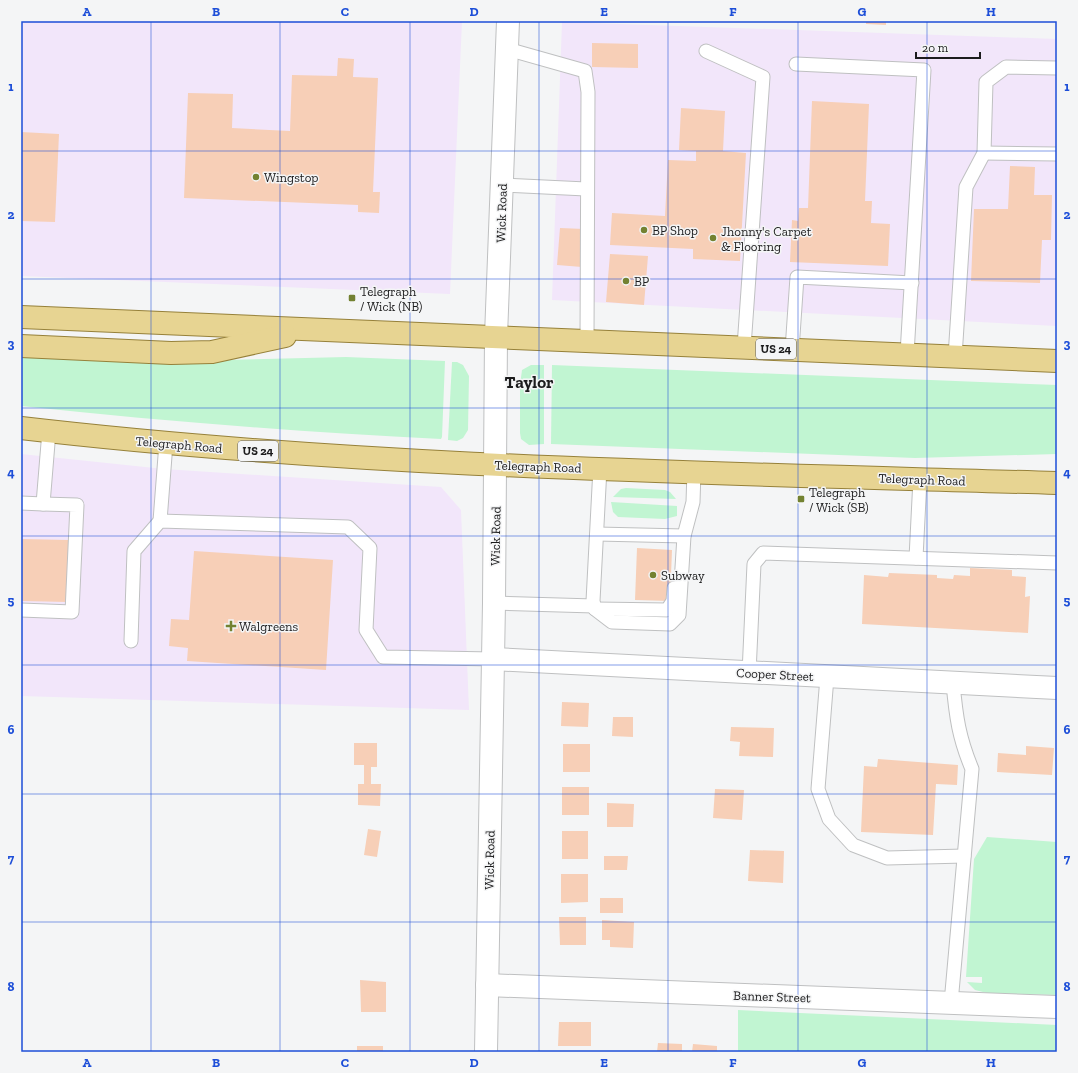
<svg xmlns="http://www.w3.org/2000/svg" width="1078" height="1073" viewBox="0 0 1078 1073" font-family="'Zilla Slab',serif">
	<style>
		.commercial { fill: #f2e6fa }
		.green { fill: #c1f5d2 }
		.building { fill: #f7cfb7 }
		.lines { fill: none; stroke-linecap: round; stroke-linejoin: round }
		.service-casing { stroke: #bfc0c1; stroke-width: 15 }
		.minor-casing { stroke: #bfc0c1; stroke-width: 24 }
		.tertiary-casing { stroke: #bfc0c1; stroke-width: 24 }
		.primary-casing { stroke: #96813a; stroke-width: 24 }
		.service { stroke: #fff; stroke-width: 13 }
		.minor { stroke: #fff; stroke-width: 22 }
		.tertiary { stroke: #fff; stroke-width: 22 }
		.primary { stroke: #e7d492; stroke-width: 22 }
		.grid { fill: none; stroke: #1d4ed8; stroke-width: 1; stroke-opacity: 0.55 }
		.poi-dot { fill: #738231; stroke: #f4f5f6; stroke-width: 1.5 }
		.labels { text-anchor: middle; stroke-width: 3; stroke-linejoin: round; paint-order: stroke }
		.shield { fill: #f4f5f6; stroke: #5d5d5e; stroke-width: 1 }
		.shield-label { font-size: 12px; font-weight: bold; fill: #1c1c1d }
		.poi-label { font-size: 13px; fill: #1c1c1d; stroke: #f4f5f6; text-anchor: start }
		.street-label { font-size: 13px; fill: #1c1c1d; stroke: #f4f5f6 }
		.district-label { font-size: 17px; font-weight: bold; fill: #1c1c1d; stroke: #f4f5f6 }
		.neatline { fill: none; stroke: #1d4ed8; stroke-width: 1.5 }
		.grid-label { font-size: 13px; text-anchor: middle; font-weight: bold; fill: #1d4ed8 }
	</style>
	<rect width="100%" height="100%" fill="#f4f5f6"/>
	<g class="commercial">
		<path d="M 21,21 L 462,21 L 450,294 L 21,276 Z"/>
		<path d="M 562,22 L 1057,39 L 1057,326 L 552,300 Z"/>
		<path d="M 21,454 L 164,469 L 441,487 L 461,510 L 469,710 L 21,696 Z"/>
	</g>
	<g class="green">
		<path d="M 21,355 L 183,361 L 346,357 L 445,361 L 442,437 L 441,439 C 301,432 161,421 21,406 Z"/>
		<path d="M 452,362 L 457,362 L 463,365 L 469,376 L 468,430 L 463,438 L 457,441 L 448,440 Z"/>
		<path d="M 531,365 L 544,365 L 544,444 L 529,445 L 521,439 L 520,433 L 520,385 L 522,370 Z"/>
		<path d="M 552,365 L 1057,385 L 1057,454 L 915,458 L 551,444 Z"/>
		<path d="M 626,488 L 665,490 L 670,492 L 676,499 L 613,497 L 621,489 Z"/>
		<path d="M 611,502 L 677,506 L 677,516 L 665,519 L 618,517 L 613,512 Z"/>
		<path d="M 987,837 L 1057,842 L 1057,995 L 987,993 L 975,990 L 967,982 L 982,983 L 982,977 L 966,977 L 974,859 Z"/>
		<path d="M 738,1010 L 1057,1025 L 1057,1052 L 738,1052 Z"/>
	</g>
	<g class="building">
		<path d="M 866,21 L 886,21 L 886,25 L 866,24 Z"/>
		<path d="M 592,43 L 638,44 L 638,68 L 592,67 Z"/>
		<path d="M 338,58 L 354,59 L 353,77 L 378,78 L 373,192 L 380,192 L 379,213 L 358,212 L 358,205 L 184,198 L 188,93 L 233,94 L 232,128 L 290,131 L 292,75 L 337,76 Z"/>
		<path d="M 812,101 L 869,104 L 865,201 L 872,201 L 871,223 L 890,224 L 888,266 L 790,262 L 792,220 L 798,221 L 799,208 L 808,208 Z"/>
		<path d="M 681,108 L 725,111 L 723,151 L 746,153 L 740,261 L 693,259 L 693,249 L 610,245 L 612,213 L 665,216 L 668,160 L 696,161 L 696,151 L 679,150 Z"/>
		<path d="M 21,132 L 59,134 L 55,222 L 21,221 Z"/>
		<path d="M 1010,166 L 1035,167 L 1034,195 L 1052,195 L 1051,240 L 1042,240 L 1040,283 L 971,281 L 974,209 L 1008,209 Z"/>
		<path d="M 560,228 L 584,229 L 582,267 L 557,265 Z"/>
		<path d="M 610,254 L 648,256 L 644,305 L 606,302 Z"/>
		<path d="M 21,539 L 69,540 L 68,602 L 21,601 Z"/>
		<path d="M 637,548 L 672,550 L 670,601 L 635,600 Z"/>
		<path d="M 194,551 L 333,560 L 326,670 L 187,661 L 188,648 L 169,646 L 171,619 L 189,620 Z"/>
		<path d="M 970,568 L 1012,570 L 1012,576 L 1026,577 L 1025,597 L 1030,596 L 1028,633 L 862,624 L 864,575 L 888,577 L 889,573 L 937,575 L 937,578 L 953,579 L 954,575 L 970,576 Z"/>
		<path d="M 562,702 L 589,703 L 588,727 L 561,726 Z"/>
		<path d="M 613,717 L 633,717 L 633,737 L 612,736 Z"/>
		<path d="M 731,727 L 774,728 L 773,757 L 739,756 L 740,742 L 730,741 Z"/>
		<path d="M 354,743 L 377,743 L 377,767 L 371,767 L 371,784 L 381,784 L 380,806 L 358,805 L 358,784 L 364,784 L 364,765 L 354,765 Z"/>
		<rect x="563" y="744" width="27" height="28"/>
		<path d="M 1026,746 L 1054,748 L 1052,775 L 997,772 L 998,753 L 1026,755 Z"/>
		<path d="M 878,759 L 958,765 L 957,785 L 936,784 L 933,835 L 861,832 L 864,766 L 877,767 Z"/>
		<rect x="562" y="787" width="27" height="28"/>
		<path d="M 715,789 L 744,790 L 742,820 L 713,818 Z"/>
		<path d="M 607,803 L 634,804 L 633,827 L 607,827 Z"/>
		<path d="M 368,829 L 381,831 L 377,857 L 364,855 Z"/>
		<rect x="562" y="831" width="26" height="28"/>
		<path d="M 750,850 L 784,851 L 783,883 L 748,881 Z"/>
		<path d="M 604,856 L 628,856 L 627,870 L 604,870 Z"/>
		<path d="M 561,874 L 588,874 L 588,902 L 561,903 Z"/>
		<rect x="600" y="898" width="23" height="15"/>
		<path d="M 559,917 L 586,917 L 586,945 L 560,945 Z"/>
		<path d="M 602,920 L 634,922 L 633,948 L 610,947 L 610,940 L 602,940 Z"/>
		<path d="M 360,980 L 386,982 L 386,1012 L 361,1012 Z"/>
		<path d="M 559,1022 L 591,1022 L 591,1046 L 558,1046 Z"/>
		<path d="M 658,1043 L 682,1044 L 682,1052 L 657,1052 Z"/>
		<path d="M 693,1044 L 717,1046 L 717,1052 L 692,1052 Z"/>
		<rect x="357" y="1046" width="26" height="6"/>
	</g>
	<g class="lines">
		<g class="service-casing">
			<g id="service">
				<path d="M 507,49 L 585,71 L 588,92 L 587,340"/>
				<path d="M 706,51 L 763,77 L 744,347"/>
				<path d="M 796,64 L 924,70 L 907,354"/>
				<path d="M 984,153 L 1057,154"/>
				<path d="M 502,185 L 586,189"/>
				<path d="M 792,350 L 797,277 L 912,283"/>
				<path d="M 955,357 L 966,187 L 984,153 L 986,82 L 1006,67 L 1057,68"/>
				<path d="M 600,468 L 593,601 L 595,609 L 612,622 L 670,624 L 679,615 L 684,536 L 693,502 L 694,471"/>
				<path d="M 21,503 L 43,504 L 49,431"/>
				<path d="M 160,521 L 166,443"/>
				<path d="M 597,534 L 684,536"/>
				<path d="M 916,558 L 920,479"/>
				<path d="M 494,603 L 594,606"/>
				<path d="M 595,609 L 667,610 L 673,601 L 674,588"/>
				<path d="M 21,610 L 72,612 L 77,505 L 43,504"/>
				<path d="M 131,641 L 134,551 L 160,521 L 348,527 L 370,548 L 366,630 L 383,657 L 493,659"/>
				<path d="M 749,673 L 754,564 L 763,553 L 1057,563"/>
				<path d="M 827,677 L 818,789 L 829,819 L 853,845 L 887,858 L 964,856"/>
				<path d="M 951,1003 L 972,769 C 959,738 956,717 953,683"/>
			</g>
		</g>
		<g class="minor-casing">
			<g id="minor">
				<path d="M 493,659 L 1057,688"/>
				<path d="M 487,985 L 1057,1007"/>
			</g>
		</g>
		<g class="tertiary-casing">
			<path id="tertiary" d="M 486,1052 L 494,603 L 496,336 L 508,21"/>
		</g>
		<g class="primary-casing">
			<g id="primary">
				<path d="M 21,317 L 1057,361"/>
				<path d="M 21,346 L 171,353 L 212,352 L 285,336"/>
				<path d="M 21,428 C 365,468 712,473 1057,483"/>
			</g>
		</g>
		<use href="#service" class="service"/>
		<use href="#minor" class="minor"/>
		<use href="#tertiary" class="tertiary"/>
		<use href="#primary" class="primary"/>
	</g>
	<path class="grid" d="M 151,21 L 151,1052M 280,21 L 280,1052M 410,21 L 410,1052M 539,21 L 539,1052M 668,21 L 668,1052M 798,21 L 798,1052M 927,21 L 927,1052M 21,151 L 1057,151M 21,279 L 1057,279M 21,408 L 1057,408M 21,536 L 1057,536M 21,665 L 1057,665M 21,794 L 1057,794M 21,922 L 1057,922"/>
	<g class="poi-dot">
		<circle cx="256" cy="177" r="4"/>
		<circle cx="644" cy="230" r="4"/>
		<circle cx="713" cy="238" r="4"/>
		<circle cx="626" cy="281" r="4"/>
		<rect x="348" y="294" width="8" height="8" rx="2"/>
		<rect x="797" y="495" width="8" height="8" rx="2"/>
		<circle cx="653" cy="575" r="4"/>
		<path d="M229 620h4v4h4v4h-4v4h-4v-4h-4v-4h4z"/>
	</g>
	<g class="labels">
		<g class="shield">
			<rect x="756" y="339" width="40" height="20" rx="3"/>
			<rect x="238" y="441" width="40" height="20" rx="3"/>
		</g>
		<g class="shield-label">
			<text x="776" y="353">US 24</text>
			<text x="258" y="455">US 24</text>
		</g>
		<g class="poi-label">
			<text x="264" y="182">Wingstop</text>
			<text x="652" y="235">BP Shop</text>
			<text x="721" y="236">Jhonny's Carpet<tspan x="721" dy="15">&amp; Flooring</tspan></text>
			<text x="634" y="286">BP</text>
			<text x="360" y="296">Telegraph<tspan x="360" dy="15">/ Wick (NB)</tspan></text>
			<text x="809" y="497">Telegraph<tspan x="809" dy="15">/ Wick (SB)</tspan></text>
			<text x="661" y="580">Subway</text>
			<text x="239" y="631">Walgreens</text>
		</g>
		<g class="street-label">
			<text transform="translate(501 213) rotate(-88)" y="5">Wick Road</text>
			<text transform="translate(179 444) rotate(5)" y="5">Telegraph Road</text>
			<text transform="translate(538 466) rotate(2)" y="5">Telegraph Road</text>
			<text transform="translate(922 479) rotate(2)" y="5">Telegraph Road</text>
			<text transform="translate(495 536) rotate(-89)" y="5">Wick Road</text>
			<text transform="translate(775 674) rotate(3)" y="5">Cooper Street</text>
			<text transform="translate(489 860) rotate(-89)" y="5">Wick Road</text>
			<text transform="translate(772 996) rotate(2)" y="5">Banner Street</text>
		</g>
		<g class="district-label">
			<text x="529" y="388">Taylor</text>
		</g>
	</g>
	<rect width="1078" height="1073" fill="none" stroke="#f4f5f6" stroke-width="44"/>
	<path d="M916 52v6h64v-6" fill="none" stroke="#1c1c1d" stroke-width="2"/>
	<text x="922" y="52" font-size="12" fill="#1c1c1d" stroke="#f4f5f6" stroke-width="3" paint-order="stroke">20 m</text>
	<rect x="22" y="22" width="1034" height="1029" class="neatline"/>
	<g class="grid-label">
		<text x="87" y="16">A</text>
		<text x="216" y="16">B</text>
		<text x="345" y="16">C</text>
		<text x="474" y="16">D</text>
		<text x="604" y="16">E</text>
		<text x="733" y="16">F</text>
		<text x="862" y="16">G</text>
		<text x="991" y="16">H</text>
		<text x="11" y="91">1</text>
		<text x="1067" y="91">1</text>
		<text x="11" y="219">2</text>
		<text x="1067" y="219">2</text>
		<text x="11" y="348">3</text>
		<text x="1067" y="348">3</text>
		<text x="11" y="477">4</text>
		<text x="1067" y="477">4</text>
		<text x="11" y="605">5</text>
		<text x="1067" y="605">5</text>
		<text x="11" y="734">6</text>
		<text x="1067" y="734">6</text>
		<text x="11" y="863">7</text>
		<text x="1067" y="863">7</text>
		<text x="11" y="991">8</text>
		<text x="1067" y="991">8</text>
		<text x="87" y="1067">A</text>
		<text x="216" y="1067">B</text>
		<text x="345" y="1067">C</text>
		<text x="474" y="1067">D</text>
		<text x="604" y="1067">E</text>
		<text x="733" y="1067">F</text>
		<text x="862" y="1067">G</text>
		<text x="991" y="1067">H</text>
	</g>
</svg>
